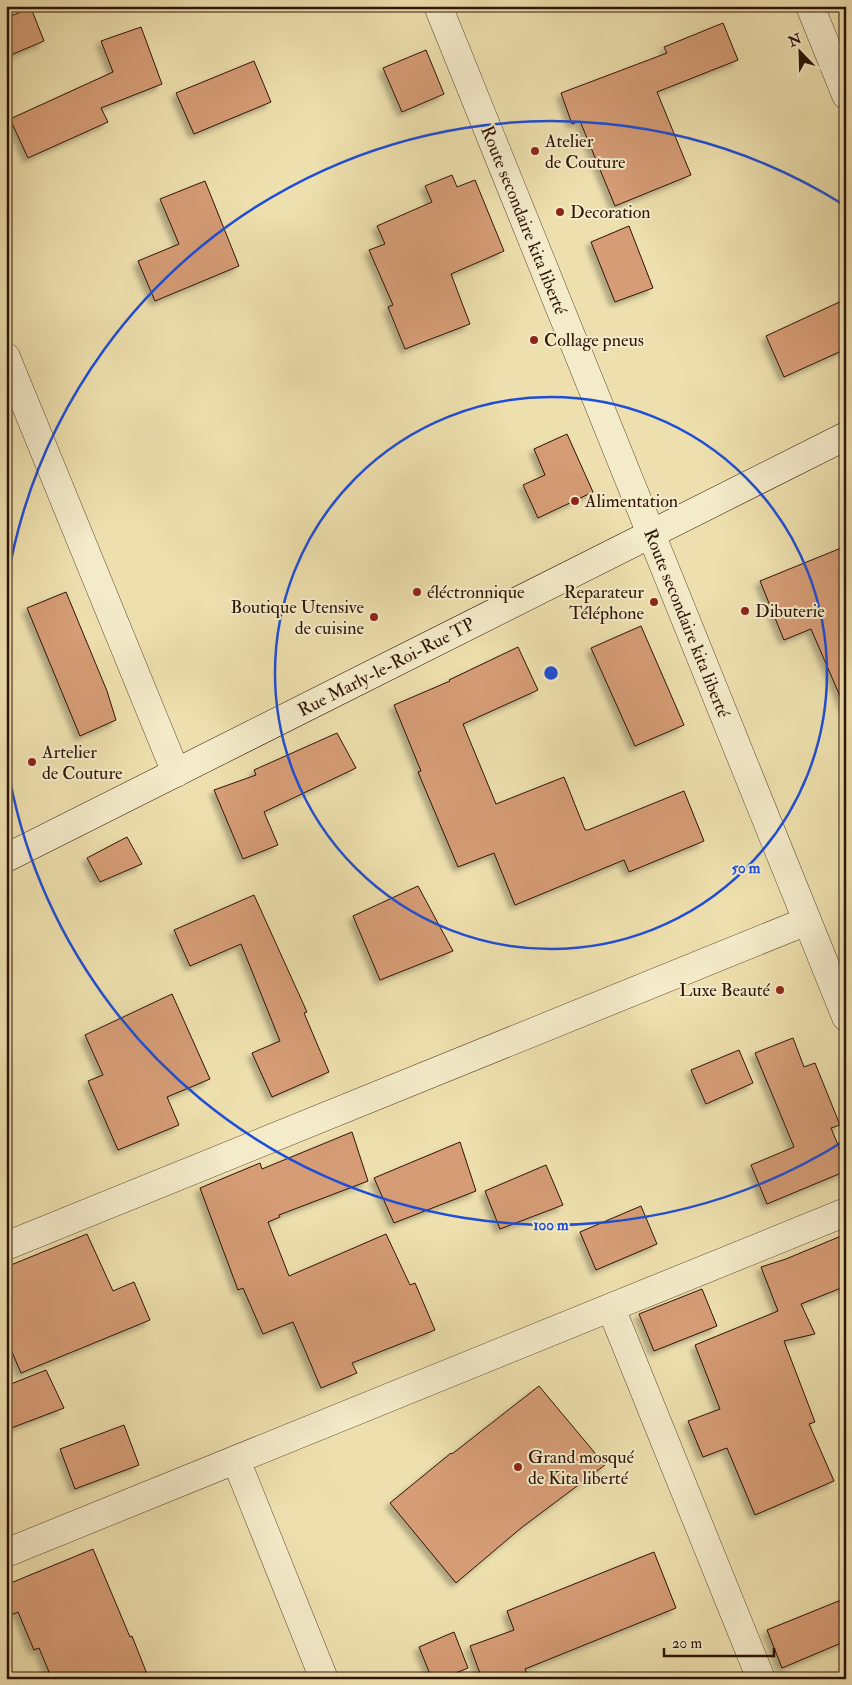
<svg xmlns="http://www.w3.org/2000/svg" width="852" height="1685" viewBox="0 0 852 1685" font-family="'IM FELL Double Pica',serif">
	<style>
		.building { fill: #d59c75; stroke: #2e1405; filter: url(#shadow) }
		.lines { fill: none; stroke-linecap: round; stroke-linejoin: round }
		.street-casing { stroke: #5e472f; stroke-width: 29 }
		.secondary-casing { stroke: #2e1405; stroke-width: 29 }
		.street { stroke: #f4ebca; stroke-width: 28 }
		.secondary { stroke: #f4ebca; stroke-width: 28 }
		.ring { fill: none; stroke: #1d4ed8; stroke-width: 2.5 }
		.poi-dot { fill: #8f2418; stroke: #f4ebca; stroke-width: 2 }
		.labels { text-anchor: middle; stroke-width: 4; stroke-linejoin: round; paint-order: stroke }
		.poi-label { font-size: 18px; fill: #2e1405; stroke: #f4ebca; text-anchor: start }
		.street-label { font-size: 18px; fill: #2e1405; stroke: #f4ebca }
		.centre { fill: #1d4ed8; stroke: #f4ebca; stroke-width: 2.5 }
		.ring-label { font-size: 15px; text-anchor: middle; font-weight: bold; fill: #1d4ed8; stroke: #f4ebca; stroke-width: 4; stroke-linejoin: round; paint-order: stroke }
	</style>
	<defs>
		<filter id="shadow"><feDropShadow dx="-4.5" dy="4.5" stdDeviation="2.5" flood-color="#0004"/></filter>
	</defs>
	<rect width="100%" height="100%" fill="#eee0ae"/>
	<filter id="stains"><feTurbulence type="fractalNoise" baseFrequency=".004" numOctaves="4"/><feColorMatrix values="0 0 0 0 .2 0 0 0 0 .09 0 0 0 0 .02 0 0 0 .5 -.17"/></filter>
	<radialGradient id="worn" r=".72"><stop offset=".6" stop-color="#630" stop-opacity="0"/><stop offset="1" stop-color="#630" stop-opacity=".3"/></radialGradient>
	<g class="building">
		<path d="M 31,8 L 44,41 L 6,57 L 6,18 Z"/>
		<path d="M 723,23 L 738,60 L 657,92 L 691,175 L 615,206 L 580,121 L 572,124 L 561,93 L 667,53 L 664,47 Z"/>
		<path d="M 141,27 L 162,84 L 101,108 L 108,122 L 28,158 L 10,119 L 113,72 L 101,41 Z"/>
		<path d="M 426,50 L 444,94 L 402,112 L 383,68 Z"/>
		<path d="M 254,61 L 271,102 L 194,134 L 176,93 Z"/>
		<path d="M 452,175 L 457,187 L 475,180 L 504,251 L 451,274 L 470,324 L 405,349 L 388,307 L 393,305 L 369,250 L 385,244 L 377,226 L 432,202 L 425,186 Z"/>
		<path d="M 205,181 L 239,266 L 155,301 L 138,261 L 179,244 L 160,199 Z"/>
		<path d="M 629,226 L 653,288 L 615,302 L 591,242 Z"/>
		<path d="M 846,299 L 846,349 L 784,377 L 766,336 Z"/>
		<path d="M 567,434 L 593,492 L 538,518 L 523,485 L 545,475 L 534,449 Z"/>
		<path d="M 846,546 L 846,710 L 811,629 L 784,640 L 760,581 Z"/>
		<path d="M 66,592 L 107,691 L 116,720 L 80,736 L 27,608 Z"/>
		<path d="M 641,626 L 684,725 L 635,746 L 591,648 Z"/>
		<path d="M 518,647 L 538,690 L 463,724 L 496,804 L 564,777 L 585,830 L 588,830 L 684,791 L 704,841 L 629,872 L 624,860 L 515,905 L 494,853 L 458,867 L 418,772 L 421,771 L 394,705 L 450,681 L 449,680 Z"/>
		<path d="M 337,733 L 356,768 L 264,812 L 278,845 L 243,859 L 214,790 L 256,775 L 254,770 Z"/>
		<path d="M 127,837 L 142,864 L 100,882 L 87,858 Z"/>
		<path d="M 418,886 L 453,951 L 380,980 L 353,916 Z"/>
		<path d="M 254,895 L 307,1012 L 304,1013 L 329,1072 L 272,1097 L 252,1053 L 280,1041 L 241,944 L 190,966 L 174,930 Z"/>
		<path d="M 172,994 L 210,1079 L 167,1097 L 179,1125 L 118,1150 L 88,1081 L 103,1075 L 85,1035 Z"/>
		<path d="M 793,1038 L 804,1067 L 815,1063 L 840,1125 L 831,1128 L 846,1164 L 846,1171 L 767,1204 L 751,1165 L 794,1147 L 755,1053 Z"/>
		<path d="M 739,1050 L 753,1083 L 706,1104 L 691,1070 Z"/>
		<path d="M 352,1132 L 368,1181 L 279,1215 L 280,1217 L 268,1222 L 289,1276 L 386,1234 L 410,1285 L 415,1283 L 435,1330 L 352,1363 L 357,1373 L 321,1388 L 293,1322 L 263,1334 L 243,1288 L 238,1290 L 200,1188 L 260,1163 L 262,1169 Z"/>
		<path d="M 460,1142 L 476,1191 L 394,1223 L 374,1178 Z"/>
		<path d="M 546,1165 L 563,1205 L 500,1229 L 485,1191 Z"/>
		<path d="M 641,1206 L 657,1244 L 596,1270 L 580,1232 Z"/>
		<path d="M 87,1234 L 113,1291 L 134,1282 L 150,1320 L 21,1373 L 6,1338 L 6,1267 Z"/>
		<path d="M 846,1234 L 846,1286 L 801,1304 L 815,1334 L 784,1341 L 815,1422 L 809,1424 L 834,1481 L 755,1515 L 727,1448 L 703,1457 L 688,1421 L 720,1409 L 695,1345 L 778,1311 L 761,1267 L 786,1259 Z"/>
		<path d="M 702,1289 L 717,1326 L 654,1351 L 639,1314 Z"/>
		<path d="M 46,1370 L 64,1408 L 6,1430 L 6,1386 Z"/>
		<path d="M 539,1386 L 605,1465 L 521,1528 L 456,1583 L 390,1503 L 451,1453 L 452,1454 Z"/>
		<path d="M 124,1425 L 139,1465 L 75,1489 L 60,1449 Z"/>
		<path d="M 93,1549 L 130,1637 L 132,1636 L 149,1679 L 52,1679 L 39,1648 L 34,1650 L 18,1612 L 6,1617 L 6,1585 Z"/>
		<path d="M 654,1552 L 676,1608 L 525,1669 L 529,1679 L 482,1679 L 470,1646 L 514,1630 L 507,1611 Z"/>
		<path d="M 846,1598 L 846,1641 L 782,1668 L 767,1630 Z"/>
		<path d="M 454,1632 L 468,1668 L 441,1679 L 432,1679 L 419,1647 Z"/>
	</g>
	<g class="lines">
		<g class="street-casing">
			<g id="street">
				<path d="M 438,6 L 846,1017"/>
				<path d="M 810,6 L 846,95"/>
				<path d="M 6,357 L 176,773"/>
				<path d="M 6,1246 L 807,921"/>
				<path d="M 611,1308 L 761,1679"/>
				<path d="M 236,1460 L 324,1679"/>
				<path d="M 6,1553 L 846,1212"/>
			</g>
		</g>
		<g class="secondary-casing">
			<path id="secondary" d="M 6,858 L 846,436"/>
		</g>
		<use href="#street" class="street"/>
		<use href="#secondary" class="secondary"/>
	</g>
	<g class="ring">
		<circle cx="551" cy="673" r="276"/>
		<path d="M844 1141A552 552 0 0 1 7 764M7 582A552 552 0 0 1 844 205"/>
	</g>
	<g class="poi-dot">
		<circle cx="535" cy="151" r="5"/>
		<circle cx="560" cy="212" r="5"/>
		<circle cx="534" cy="340" r="5"/>
		<circle cx="575" cy="501" r="5"/>
		<circle cx="417" cy="592" r="5"/>
		<circle cx="654" cy="602" r="5"/>
		<circle cx="745" cy="611" r="5"/>
		<circle cx="374" cy="617" r="5"/>
		<circle cx="32" cy="762" r="5"/>
		<circle cx="780" cy="990" r="5"/>
		<circle cx="518" cy="1467" r="5"/>
	</g>
	<g class="labels">
		<g class="poi-label">
			<text x="545" y="147">Atelier<tspan x="545" dy="21">de Couture</tspan></text>
			<text x="570" y="218">Decoration</text>
			<text x="544" y="346">Collage pneus</text>
			<text x="585" y="507">Alimentation</text>
			<text x="427" y="598">éléctronnique</text>
			<text x="644" y="598" text-anchor="end">Reparateur<tspan x="644" dy="21">Téléphone</tspan></text>
			<text x="364" y="613" text-anchor="end">Boutique Utensive<tspan x="364" dy="21">de cuisine</tspan></text>
			<text x="755" y="617">Dibuterie</text>
			<text x="42" y="758">Artelier<tspan x="42" dy="21">de Couture</tspan></text>
			<text x="770" y="996" text-anchor="end">Luxe Beauté</text>
			<text x="528" y="1463">Grand mosqué<tspan x="528" dy="21">de Kita liberté</tspan></text>
		</g>
		<g class="street-label">
			<text transform="translate(524 220) rotate(68)" y="6">Route secondaire kita liberté</text>
			<text transform="translate(687 623) rotate(68)" y="6">Route secondaire kita liberté</text>
			<text transform="translate(386 667) rotate(-27)" y="6">Rue Marly-le-Roi-Rue TP</text>
		</g>
	</g>
	<circle cx="551" cy="673" r="8" class="centre"/>
	<g class="ring-label">
		<text x="746" y="873">50 m</text>
		<text x="551" y="1230">100 m</text>
	</g>
	<rect width="852" height="1685" fill="none" stroke="#eee0ae" stroke-width="25"/>
	<rect x="8" y="8" width="837" height="1670" fill="none" stroke="#2e1405" stroke-width="2.5"/>
	<rect x="12" y="12" width="827" height="1660" fill="none" stroke="#2e1405"/>
	<g transform="translate(800 52) rotate(337)" stroke="#f4ebca" stroke-width="4" paint-order="stroke">
	<path d="M0-4L9 19L0 12L-9 19Z" fill="#2e1405"/>
	<text y="-8" font-size="14" font-weight="bold" text-anchor="middle" fill="#2e1405">N</text>
	</g>
	<path d="M664 1648v8h110v-8" fill="none" stroke="#2e1405" stroke-width="2.5"/>
	<text x="672" y="1648" font-size="15" fill="#2e1405" stroke="#f4ebca" stroke-width="4" paint-order="stroke">20 m</text>
	<rect width="100%" height="100%" filter="url(#stains)"/>
	<rect width="100%" height="100%" fill="url(#worn)"/>
</svg>
